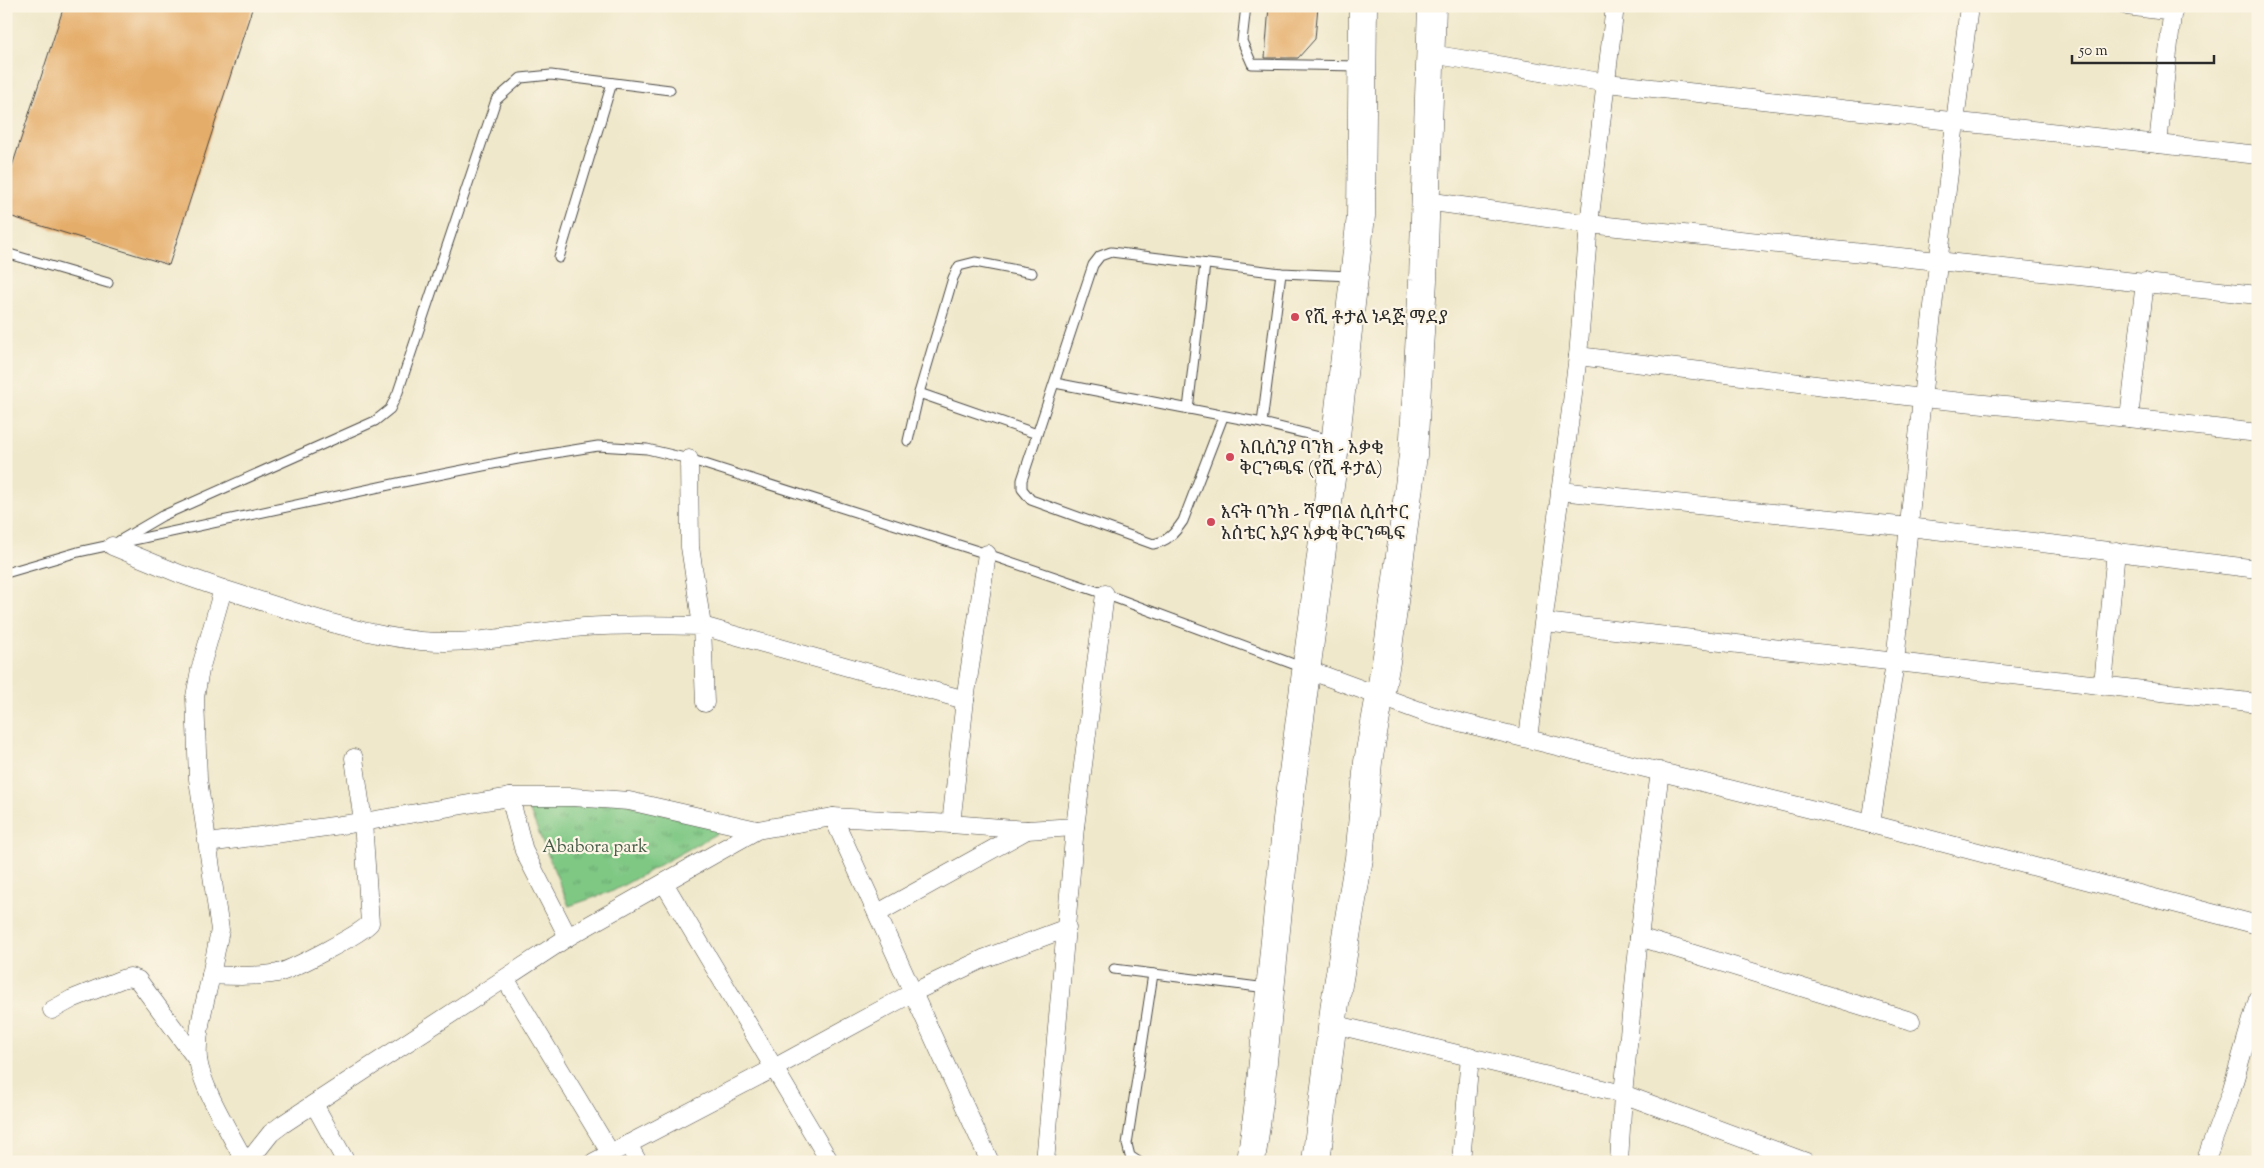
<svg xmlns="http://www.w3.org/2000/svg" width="2264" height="1168" viewBox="0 0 2264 1168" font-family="'Sorts Mill Goudy','Noto Serif Ethiopic',serif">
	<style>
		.park { fill: url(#park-tufts); stroke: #557a58 }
		.building { fill: #e5ad6a }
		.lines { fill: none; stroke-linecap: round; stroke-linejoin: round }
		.service-casing { stroke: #494743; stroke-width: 11 }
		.minor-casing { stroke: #494743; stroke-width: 19 }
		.primary-casing { stroke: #494743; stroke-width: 29 }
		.service { stroke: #fff; stroke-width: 9 }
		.minor { stroke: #fff; stroke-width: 18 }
		.primary { stroke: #fff; stroke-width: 28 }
		.poi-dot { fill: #d1495b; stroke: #fcf5e5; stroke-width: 2 }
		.labels { text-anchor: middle; stroke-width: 4.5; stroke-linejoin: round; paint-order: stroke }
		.poi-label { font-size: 18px; fill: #2b2b2b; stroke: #fcf5e5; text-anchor: start }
		.park-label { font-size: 18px; fill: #445a46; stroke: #fcf5e5 }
	</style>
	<defs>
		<pattern id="park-tufts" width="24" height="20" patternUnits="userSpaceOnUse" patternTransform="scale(1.25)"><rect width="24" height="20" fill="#7fc884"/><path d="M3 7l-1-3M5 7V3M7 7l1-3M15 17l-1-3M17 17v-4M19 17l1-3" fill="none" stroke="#68a36c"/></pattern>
	</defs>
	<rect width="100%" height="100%" fill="#fcf5e5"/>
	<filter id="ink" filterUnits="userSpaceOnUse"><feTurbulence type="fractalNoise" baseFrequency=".02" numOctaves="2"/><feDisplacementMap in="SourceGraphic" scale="10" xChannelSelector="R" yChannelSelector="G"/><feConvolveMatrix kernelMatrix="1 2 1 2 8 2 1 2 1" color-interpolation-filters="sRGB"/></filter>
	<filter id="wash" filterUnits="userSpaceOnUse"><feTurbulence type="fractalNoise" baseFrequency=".0096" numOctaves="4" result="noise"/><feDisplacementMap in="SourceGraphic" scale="20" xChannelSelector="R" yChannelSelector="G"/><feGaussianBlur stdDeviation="1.12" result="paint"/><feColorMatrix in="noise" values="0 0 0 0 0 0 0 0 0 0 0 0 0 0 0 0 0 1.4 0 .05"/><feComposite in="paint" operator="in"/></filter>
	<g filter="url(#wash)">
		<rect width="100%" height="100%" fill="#f0e8cb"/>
		<path class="park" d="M 524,797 L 620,801 L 723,830 L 613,891 L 569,906 Z"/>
		<g id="blocks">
			<g class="building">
				<path d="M 64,6 L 253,6 L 169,265 L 6,215 L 6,185 Z"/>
				<path d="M 1269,6 L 1318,6 L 1315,39 L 1298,58 L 1265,58 Z"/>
			</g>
		</g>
	</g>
	<g filter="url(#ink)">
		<use href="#blocks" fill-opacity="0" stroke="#494743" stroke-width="1"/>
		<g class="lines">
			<g class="service-casing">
				<g id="service">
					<path d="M 1246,6 L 1242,41 L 1252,64 L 1359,66"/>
					<path d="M 6,7 L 6,6"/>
					<path d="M 6,253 L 108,283"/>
					<path d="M 559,258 L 612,83"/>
					<path d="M 1055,383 L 1262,423 L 1332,440"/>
					<path d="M 919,393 L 1037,434"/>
					<path d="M 1188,409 L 1205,264"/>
					<path d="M 1223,417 L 1183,521 C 1174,534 1168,541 1153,544 L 1031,500 L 1022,489 L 1022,480 L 1093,265 L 1100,256 L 1111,252 L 1281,273 L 1351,276"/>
					<path d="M 1262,423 L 1281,273"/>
					<path d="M 908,441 L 919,393 L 953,278 L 959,266 L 975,262 L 1032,273"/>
					<path d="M 119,541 L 162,516 L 375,421 L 390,409 L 398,392 L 496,100 L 521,78 L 551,75 L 670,90"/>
					<path d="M 6,573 L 78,552 L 398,483 L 518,459 L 598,446 L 647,449 L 689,459 L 987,554 L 1105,594 L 1304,668"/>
					<path d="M 1114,969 L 1267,988"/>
					<path d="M 1139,1162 L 1130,1156 L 1127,1144 L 1153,974"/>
				</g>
			</g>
			<g class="minor-casing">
				<g id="minor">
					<path d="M 2127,6 L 2173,12"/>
					<path d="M 1431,54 L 1607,83 L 2258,155"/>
					<path d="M 2158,144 L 2173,6"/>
					<path d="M 1426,201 L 1589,224 L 2258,295"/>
					<path d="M 1578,356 L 1922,398 L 2129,418 L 2258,433"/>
					<path d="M 2129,418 L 2145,282"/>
					<path d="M 689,459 L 690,547 L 702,626 L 965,700"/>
					<path d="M 1560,491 L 1909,527 L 2258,569"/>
					<path d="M 112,546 L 180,574 L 223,589 L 200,670 L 195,697 L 198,779 L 220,930 L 211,975"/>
					<path d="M 223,589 C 288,609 353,634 421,641 C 476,646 530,632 584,627 C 623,624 663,625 702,626 L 705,703"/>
					<path d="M 1544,622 L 2258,703"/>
					<path d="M 1306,669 L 1431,715 L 1871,824 L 2258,925"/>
					<path d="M 2103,684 L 2116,551"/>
					<path d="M 1528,738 L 1578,356 L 1589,224 L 1615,6"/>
					<path d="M 510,797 L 524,851 L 568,937"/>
					<path d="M 833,817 L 990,1162"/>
					<path d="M 951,824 L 1027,830 L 1075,827"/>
					<path d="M 1871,824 L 1895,662 L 1922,398 L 1969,6"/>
					<path d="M 208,843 L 363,822 L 510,797 L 573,797 L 629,801 L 757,830"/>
					<path d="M 664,883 L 830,1162"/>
					<path d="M 878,913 L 1027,830"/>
					<path d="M 1639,937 L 1911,1021"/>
					<path d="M 506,980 L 611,1154"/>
					<path d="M 52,1010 L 72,999 L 122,979 L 130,977 L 138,980 L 198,1061"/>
					<path d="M 1333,1024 L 1623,1094 L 1639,937 L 1660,771"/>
					<path d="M 314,1104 L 346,1162"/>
					<path d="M 628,1144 L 638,1162"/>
					<path d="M 245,1162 C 232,1136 201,1087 198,1059 C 196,1031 205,1003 211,975 C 233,976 256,977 278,973 C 293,969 361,934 370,923 L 363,822 L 354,758"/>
					<path d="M 248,1162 L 271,1133 L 283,1124 L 568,937 L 757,830 L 833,817 L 951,824 L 965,700 L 987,554"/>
					<path d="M 594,1162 L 776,1067 L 912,993 L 983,959 L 1067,928"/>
					<path d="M 1045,1162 L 1075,827 L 1105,594"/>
					<path d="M 1461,1162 L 1470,1056"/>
					<path d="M 1619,1162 L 1623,1094 L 1806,1162"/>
					<path d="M 2205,1162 L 2231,1092 L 2258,999"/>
				</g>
			</g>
			<g class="primary-casing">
				<g id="primary">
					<path d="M 1251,1162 L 1259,1102 L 1287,819 L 1332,471 L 1361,216 L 1363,6"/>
					<path d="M 1316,1162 L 1335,1003 L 1359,858 L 1368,762 L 1387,656 L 1413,455 L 1423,280 L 1432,6"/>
				</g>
			</g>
			<use href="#service" class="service"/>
			<use href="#minor" class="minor"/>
			<use href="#primary" class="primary"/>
		</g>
	</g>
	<g class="poi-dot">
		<circle cx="1295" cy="317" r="5"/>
		<circle cx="1230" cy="457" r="5"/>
		<circle cx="1211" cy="522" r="5"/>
	</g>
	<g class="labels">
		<g class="poi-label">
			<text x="1305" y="323">የሺ ቶታል ነዳጅ ማደያ</text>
			<text x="1240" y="453">አቢሲንያ ባንክ - አቃቂ<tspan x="1240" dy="21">ቅርንጫፍ (የሺ ቶታል)</tspan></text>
			<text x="1221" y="518">እናት ባንክ - ሻምበል ሲስተር<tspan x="1221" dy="21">አስቴር አያና አቃቂ ቅርንጫፍ</tspan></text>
		</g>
		<g class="park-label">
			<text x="595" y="852">Ababora park</text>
		</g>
	</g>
	<rect width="2264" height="1168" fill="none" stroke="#fcf5e5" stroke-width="25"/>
	<path d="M2072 55v8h142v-8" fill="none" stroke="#2b2b2b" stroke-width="2.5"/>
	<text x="2079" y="55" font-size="15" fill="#2b2b2b" stroke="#fcf5e5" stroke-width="4" paint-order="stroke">50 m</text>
</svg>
